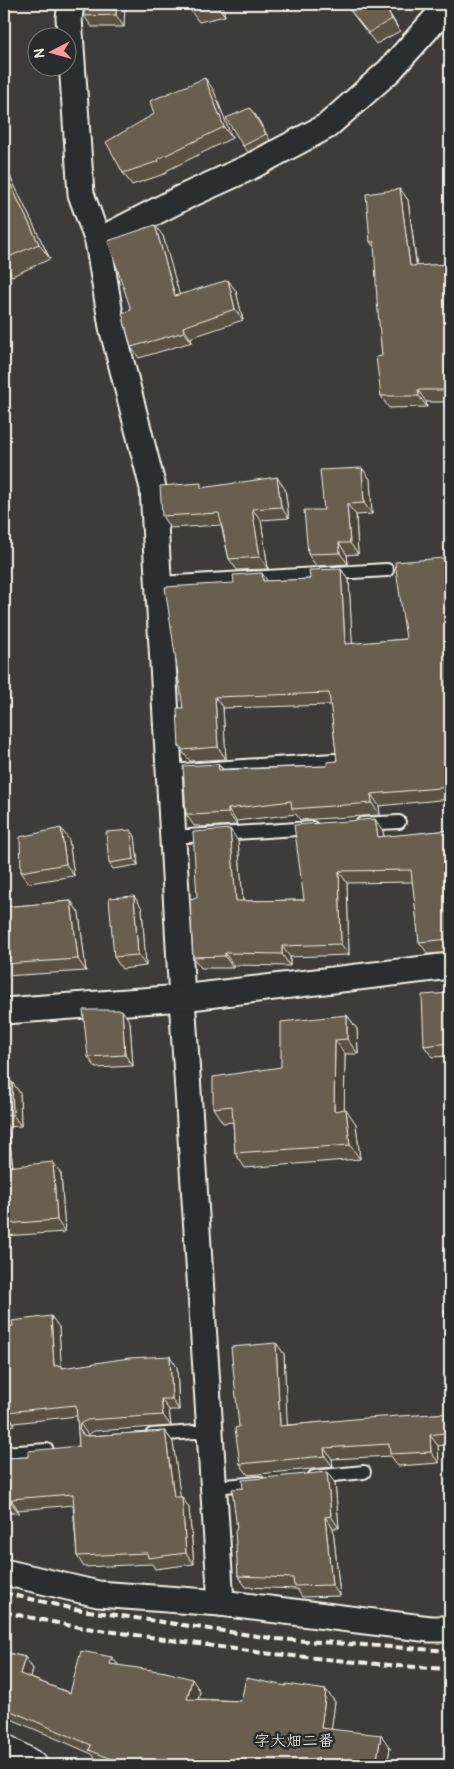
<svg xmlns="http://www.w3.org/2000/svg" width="454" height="1769" viewBox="0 0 454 1769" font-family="Pangolin,'Klee One',sans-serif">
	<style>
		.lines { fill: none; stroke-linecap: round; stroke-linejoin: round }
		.service-casing { stroke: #f4f1e8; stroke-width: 16 }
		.minor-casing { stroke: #f4f1e8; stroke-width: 29 }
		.primary-casing { stroke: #f4f1e8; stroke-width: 31 }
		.service { stroke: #2a2d2e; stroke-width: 12 }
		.minor { stroke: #2a2d2e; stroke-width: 25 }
		.primary { stroke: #2a2d2e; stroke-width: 28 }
		.rail { stroke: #f4f1e8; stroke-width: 4; stroke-dasharray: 8 4; stroke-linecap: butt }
		.wall { fill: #5a5245; stroke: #f4f1e8 }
		.shaded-wall { fill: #4a4238; stroke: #f4f1e8 }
		.building { fill: #695f50; stroke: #f4f1e8 }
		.labels { text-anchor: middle; stroke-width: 5; stroke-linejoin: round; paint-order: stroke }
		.quarter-label { font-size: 16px; fill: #f4f1e8; stroke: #2a2d2e }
	</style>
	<rect width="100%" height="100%" fill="#3d3c38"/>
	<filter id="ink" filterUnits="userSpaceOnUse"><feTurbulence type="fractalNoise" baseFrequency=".02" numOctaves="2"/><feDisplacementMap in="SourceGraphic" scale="10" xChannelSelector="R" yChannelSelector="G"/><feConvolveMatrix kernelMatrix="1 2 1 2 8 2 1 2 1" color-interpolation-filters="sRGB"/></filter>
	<g filter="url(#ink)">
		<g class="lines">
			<g class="service-casing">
				<g id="service">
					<path d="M 159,583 L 387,570"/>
					<path d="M 169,771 L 334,760"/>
					<path d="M 362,824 L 399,822"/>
					<path d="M 173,837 L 312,828"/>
					<path d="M 152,1435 L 210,1431"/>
					<path d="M 4,1453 L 47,1450"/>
					<path d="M 314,1477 L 364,1472"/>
					<path d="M 214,1487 L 259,1483"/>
				</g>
			</g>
			<g class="minor-casing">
				<g id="minor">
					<path d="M 71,4 L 69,18 L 81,194 L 98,241 L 112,327 L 153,488 L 182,998 L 221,1603"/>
					<path d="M 98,241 L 182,198 L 248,168 L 327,126 L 389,71 L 449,4"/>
					<path d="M 4,1011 L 182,998 L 450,966"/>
					<path d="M 4,1572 L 98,1594 L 221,1603 L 430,1629 L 450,1629"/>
				</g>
			</g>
			<g class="primary-casing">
				<path id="primary" d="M 4,1748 L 33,1765"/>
			</g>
			<use href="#service" class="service"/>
			<use href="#minor" class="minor"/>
			<use href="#primary" class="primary"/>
			<g class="rail">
				<path d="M 4,1593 L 75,1609 L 277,1639 L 450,1651"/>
				<path d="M 4,1612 L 72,1626 L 263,1653 L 399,1666 L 450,1669"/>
			</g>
		</g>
		<g class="wall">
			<path d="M 125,4 L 124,27 L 92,27 L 84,16 Z"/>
			<path d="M 189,4 L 222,4 L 225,16 L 199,22 L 190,10 Z"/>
			<path d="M 349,4 L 386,4 L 384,5 L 400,31 L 376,44 L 346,5 Z"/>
			<path d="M 213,89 L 232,138 L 166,171 L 167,173 L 132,185 L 123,173 Z"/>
			<path d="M 255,114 L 270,140 L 248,152 L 243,146 Z"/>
			<path d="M 4,164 L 50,259 L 12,276 L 4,265 Z"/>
			<path d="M 400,189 L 408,200 L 417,266 L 450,264 L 450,402 L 426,402 L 427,407 L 389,408 L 381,396 L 382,356 L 375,248 L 370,242 Z"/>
			<path d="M 163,236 L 179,295 L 236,291 L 243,320 L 190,338 L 192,342 L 139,358 L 131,347 L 131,310 Z"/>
			<path d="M 362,468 L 370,479 L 372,514 L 356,515 L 358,554 L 347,555 L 348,564 L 316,566 L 308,554 L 324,510 Z"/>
			<path d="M 204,488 L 285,489 L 289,518 L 261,520 L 268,569 L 237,570 L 229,559 L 221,525 L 170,528 L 162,516 Z"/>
			<path d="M 444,558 L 450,567 L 450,799 L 379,806 L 380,815 L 300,820 L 296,814 L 236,821 L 237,825 L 200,827 L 199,826 L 194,826 L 186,814 L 218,764 L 223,769 L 327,766 L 337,761 L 331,705 L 223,708 L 226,759 L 190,761 L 179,747 L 183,708 L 268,581 L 310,579 L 341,569 L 349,580 L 352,644 L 406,639 Z"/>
			<path d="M 450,830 L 450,952 L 428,954 L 419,942 L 413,882 L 347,883 L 349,955 L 290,957 L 290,966 L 233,965 L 233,968 L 201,968 L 193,957 L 197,897 L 238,841 L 243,901 L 304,900 L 383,831 L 384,837 Z"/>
			<path d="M 135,836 L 138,865 L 113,869 L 109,863 Z"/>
			<path d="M 69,840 L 74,876 L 29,883 L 21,872 Z"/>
			<path d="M 71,901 L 79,913 L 86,971 L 4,976 L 4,907 Z"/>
			<path d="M 142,908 L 146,966 L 122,969 L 114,957 Z"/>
			<path d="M 450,993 L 450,1056 L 432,1057 L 424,1046 Z"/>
			<path d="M 347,1015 L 357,1029 L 358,1054 L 345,1054 L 344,1110 L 356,1124 L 360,1159 L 245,1168 L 235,1153 L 233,1122 L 223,1123 L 213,1108 L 281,1067 Z"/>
			<path d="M 130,1022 L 133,1066 L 96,1068 L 88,1057 Z"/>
			<path d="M 12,1082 L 20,1093 L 21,1126 L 8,1127 L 13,1166 L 61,1174 L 65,1232 L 4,1236 L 4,1083 Z"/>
			<path d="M 4,1243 L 8,1294 L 4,1294 Z"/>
			<path d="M 4,1327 L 59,1327 L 61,1366 L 63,1368 L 177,1367 L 179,1410 L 169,1410 L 171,1426 L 94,1431 L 88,1435 L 88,1436 L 165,1431 L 173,1442 L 180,1497 L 182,1497 L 189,1508 L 194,1564 L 155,1569 L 152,1564 L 84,1567 L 77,1556 L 73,1505 L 18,1510 L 19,1513 L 4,1513 L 4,1458 L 28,1457 L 79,1446 L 77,1416 L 14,1423 L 15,1425 L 4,1427 Z"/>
			<path d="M 276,1343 L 284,1354 L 287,1425 L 450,1413 L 450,1444 L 438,1446 L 439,1463 L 398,1466 L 391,1456 L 332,1459 L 333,1467 L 248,1475 L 240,1464 L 239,1427 Z"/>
			<path d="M 335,1483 L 339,1528 L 333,1528 L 340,1596 L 302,1597 L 297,1589 L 246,1587 L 238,1576 L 237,1529 Z"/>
			<path d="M 4,1652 L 25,1657 L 33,1669 L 31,1678 L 70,1693 L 112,1657 L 118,1665 L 200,1691 L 198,1699 L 241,1701 L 286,1686 L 326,1690 L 335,1702 L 331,1729 L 390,1748 L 387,1765 L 105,1765 L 98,1762 L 92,1754 L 4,1716 Z"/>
		</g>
		<g class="shaded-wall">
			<path d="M 116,4 L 125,4 L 124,27 L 116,15 Z"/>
			<path d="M 216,4 L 222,4 L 225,16 L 217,5 Z"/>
			<path d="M 383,4 L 384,4 L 400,31 L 392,19 Z"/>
			<path d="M 205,78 L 213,89 L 232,138 L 224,127 Z"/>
			<path d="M 4,164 L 50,259 L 39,244 L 4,171 Z"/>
			<path d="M 400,189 L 408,200 L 418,278 L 410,266 Z"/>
			<path d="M 155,225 L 163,236 L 183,307 L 175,296 Z"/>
			<path d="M 228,280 L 236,291 L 243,320 L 235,309 Z"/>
			<path d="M 183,327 L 190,338 L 192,342 L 184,332 Z"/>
			<path d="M 418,390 L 426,402 L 427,407 L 419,396 Z"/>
			<path d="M 362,468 L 370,479 L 372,514 L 364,503 Z"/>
			<path d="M 277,477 L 285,489 L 289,518 L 281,507 Z"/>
			<path d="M 347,504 L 356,515 L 358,554 L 350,543 Z"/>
			<path d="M 252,509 L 261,520 L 268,569 L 260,557 Z"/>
			<path d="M 339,543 L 347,555 L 348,564 L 340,553 Z"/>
			<path d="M 444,558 L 450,567 L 450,635 Z"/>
			<path d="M 341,569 L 349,580 L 353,656 L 345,644 Z"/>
			<path d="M 262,573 L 270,585 L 263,581 Z"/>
			<path d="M 215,697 L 223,708 L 226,759 L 218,747 Z"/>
			<path d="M 218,764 L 227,775 L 219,770 Z"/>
			<path d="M 371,794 L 379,806 L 380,815 L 372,803 Z"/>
			<path d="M 228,809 L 236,821 L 237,825 L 228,813 Z"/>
			<path d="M 375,819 L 383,831 L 386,849 L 378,837 Z"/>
			<path d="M 61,828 L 69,840 L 74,876 L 66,864 Z"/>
			<path d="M 230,829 L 238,841 L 244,913 L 236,901 Z"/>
			<path d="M 131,830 L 135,836 L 138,865 L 134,859 Z"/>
			<path d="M 448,864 L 450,867 L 450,886 Z"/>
			<path d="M 339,871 L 347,883 L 349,955 L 341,944 Z"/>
			<path d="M 134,896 L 142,908 L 146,966 L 138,955 Z"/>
			<path d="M 71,901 L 79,913 L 86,971 L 78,959 Z"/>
			<path d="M 282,946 L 290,957 L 290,966 L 282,954 Z"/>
			<path d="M 225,953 L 233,965 L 233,968 L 225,956 Z"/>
			<path d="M 122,1010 L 130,1022 L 133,1066 L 125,1055 Z"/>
			<path d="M 347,1015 L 357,1029 L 358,1054 L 347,1039 Z"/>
			<path d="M 335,1040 L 345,1054 L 344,1125 L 334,1111 Z"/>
			<path d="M 12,1082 L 20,1093 L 21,1126 L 13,1115 Z"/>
			<path d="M 346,1109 L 356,1124 L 360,1159 L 350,1145 Z"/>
			<path d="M 4,1121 L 8,1127 L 14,1179 L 6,1167 L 4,1148 Z"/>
			<path d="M 53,1162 L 61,1174 L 65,1232 L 57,1220 Z"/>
			<path d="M 4,1243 L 8,1294 L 4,1288 Z"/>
			<path d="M 51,1316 L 59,1327 L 62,1377 L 54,1366 Z"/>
			<path d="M 276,1343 L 284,1354 L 288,1437 L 280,1426 Z"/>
			<path d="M 170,1356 L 177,1367 L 179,1410 L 172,1399 Z"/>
			<path d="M 161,1399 L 169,1410 L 171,1426 L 163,1415 Z"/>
			<path d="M 7,1412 L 14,1423 L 15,1425 L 7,1414 Z"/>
			<path d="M 80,1424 L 88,1435 L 87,1440 L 79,1429 Z"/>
			<path d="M 165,1431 L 173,1442 L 182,1508 L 174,1497 Z"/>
			<path d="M 430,1435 L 438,1446 L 439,1463 L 431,1452 Z"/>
			<path d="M 324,1448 L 332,1459 L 333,1467 L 325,1456 Z"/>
			<path d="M 327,1472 L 335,1483 L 339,1528 L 331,1516 Z"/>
			<path d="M 182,1497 L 189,1508 L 194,1564 L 186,1553 Z"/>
			<path d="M 11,1499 L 18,1510 L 19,1513 L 11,1502 Z"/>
			<path d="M 325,1517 L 333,1528 L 340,1596 L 332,1585 Z"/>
			<path d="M 25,1657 L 33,1669 L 29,1686 L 20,1674 Z"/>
			<path d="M 112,1657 L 121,1669 L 110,1664 Z"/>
			<path d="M 192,1679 L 200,1691 L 196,1711 L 187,1699 Z"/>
			<path d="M 326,1690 L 335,1702 L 330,1740 L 321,1728 Z"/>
			<path d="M 381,1735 L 390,1748 L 387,1765 L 376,1765 Z"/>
		</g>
		<g class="building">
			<path d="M 84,4 L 116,4 L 116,15 L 84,16 Z"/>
			<path d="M 189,4 L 216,4 L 217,5 L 190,10 Z"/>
			<path d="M 349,4 L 383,4 L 392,19 L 368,33 L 346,5 Z"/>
			<path d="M 205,78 L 224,127 L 158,159 L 159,161 L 123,173 L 106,142 L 154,114 L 150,101 Z"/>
			<path d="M 250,108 L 266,134 L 243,146 L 226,118 Z"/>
			<path d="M 4,171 L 39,244 L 4,259 Z"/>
			<path d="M 400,189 L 410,266 L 450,264 L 450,390 L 418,390 L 419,396 L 381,396 L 376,357 L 382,356 L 377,301 L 374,242 L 370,242 L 366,194 Z"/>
			<path d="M 155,225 L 175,296 L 228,280 L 235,309 L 183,327 L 184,332 L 131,347 L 122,313 L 131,310 L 108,241 Z"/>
			<path d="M 362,468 L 364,503 L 347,504 L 350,543 L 339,543 L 340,553 L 308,554 L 304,510 L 324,510 L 320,470 Z"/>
			<path d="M 277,477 L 281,507 L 252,509 L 260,557 L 229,559 L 219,513 L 162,516 L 160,486 L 201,483 L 201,488 Z"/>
			<path d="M 444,558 L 450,635 L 450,787 L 371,794 L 372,803 L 292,809 L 291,801 L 228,809 L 228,813 L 192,815 L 192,814 L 186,814 L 183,766 L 218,764 L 219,770 L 327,766 L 327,762 L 337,761 L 329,693 L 215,697 L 218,747 L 182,750 L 181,746 L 179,747 L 177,708 L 183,708 L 165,587 L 234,583 L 233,575 L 262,573 L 263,581 L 310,579 L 309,570 L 341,569 L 345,644 L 406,639 L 395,562 Z"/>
			<path d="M 375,819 L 378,837 L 450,830 L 450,864 L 448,864 L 450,886 L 450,939 L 419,942 L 411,870 L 339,871 L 341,944 L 282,946 L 282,954 L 225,953 L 225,956 L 193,957 L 190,899 L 197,897 L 193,832 L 230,829 L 236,901 L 304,900 L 294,825 Z"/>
			<path d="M 61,828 L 66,864 L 21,872 L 20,837 Z"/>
			<path d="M 131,830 L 134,859 L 109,863 L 106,832 Z"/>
			<path d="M 134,896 L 138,955 L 114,957 L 109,898 Z"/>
			<path d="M 71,901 L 78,959 L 4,964 L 4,907 Z"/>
			<path d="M 450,993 L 450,1043 L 424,1046 L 422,995 Z"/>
			<path d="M 83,1010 L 122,1010 L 125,1055 L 88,1057 Z"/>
			<path d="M 347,1015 L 347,1039 L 335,1040 L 334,1111 L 346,1109 L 350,1145 L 235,1153 L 232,1106 L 213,1108 L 213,1077 L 281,1067 L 281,1022 Z"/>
			<path d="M 12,1082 L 13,1115 L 4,1115 L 4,1083 Z"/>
			<path d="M 4,1148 L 6,1167 L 53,1162 L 57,1220 L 4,1224 Z"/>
			<path d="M 450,1309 L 450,1363 L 444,1310 Z"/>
			<path d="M 51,1316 L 54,1366 L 62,1365 L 62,1368 L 129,1358 L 170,1356 L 172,1399 L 161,1399 L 163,1415 L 87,1420 L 80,1424 L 79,1429 L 83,1435 L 88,1436 L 165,1431 L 174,1497 L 182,1497 L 186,1553 L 148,1558 L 147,1553 L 77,1556 L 73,1494 L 11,1499 L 11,1502 L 4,1502 L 4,1458 L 28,1457 L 28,1451 L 79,1446 L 76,1405 L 7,1412 L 7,1414 L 4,1415 L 4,1327 L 13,1326 L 12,1321 Z"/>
			<path d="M 276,1343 L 280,1426 L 365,1418 L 450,1413 L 450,1432 L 430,1435 L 431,1452 L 390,1454 L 389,1444 L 324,1448 L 325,1456 L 240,1464 L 235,1428 L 239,1427 L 231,1347 Z"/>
			<path d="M 327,1472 L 331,1516 L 325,1517 L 332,1585 L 294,1586 L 293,1578 L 238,1576 L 235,1530 L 237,1529 L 232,1489 L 243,1488 L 242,1480 Z"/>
			<path d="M 81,1651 L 112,1657 L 110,1664 L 166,1672 L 192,1679 L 187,1699 L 241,1701 L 246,1678 L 286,1686 L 286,1684 L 326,1690 L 321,1728 L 381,1735 L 376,1765 L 127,1765 L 89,1750 L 91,1745 L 4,1708 L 4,1652 L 25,1657 L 20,1674 L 70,1693 Z"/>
			<path d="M 450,1734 L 450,1765 L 446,1765 L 446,1735 Z"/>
		</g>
	</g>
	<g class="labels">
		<g class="quarter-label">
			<text x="294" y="1746">字大畑二番</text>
		</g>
	</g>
	<rect width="454" height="1769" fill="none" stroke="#2a2d2e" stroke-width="20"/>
	<rect x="10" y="10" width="434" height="1749" fill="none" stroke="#f4f1e8" stroke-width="2" filter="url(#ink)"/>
	<g transform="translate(52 52) rotate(264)"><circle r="24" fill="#2a2d2e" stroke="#7b7b78"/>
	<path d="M0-4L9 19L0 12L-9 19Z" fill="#ff9aa2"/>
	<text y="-8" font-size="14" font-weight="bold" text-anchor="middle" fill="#f4f1e8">N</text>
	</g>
</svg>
